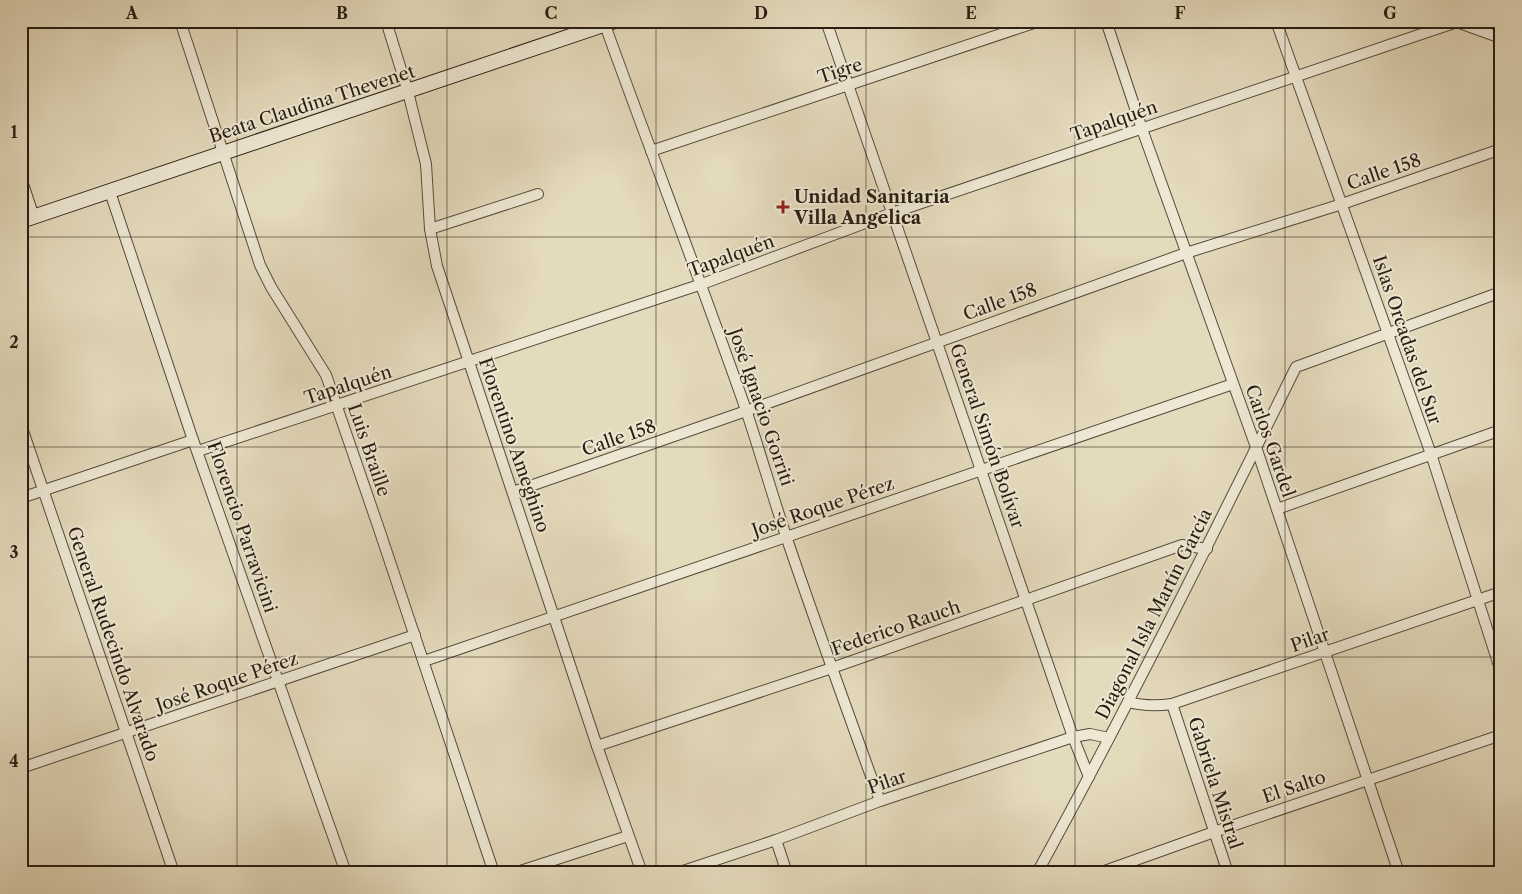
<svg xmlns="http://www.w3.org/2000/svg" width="1522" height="894" viewBox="0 0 1522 894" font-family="'Libre Caslon Text',serif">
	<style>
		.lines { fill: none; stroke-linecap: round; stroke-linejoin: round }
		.street-casing { stroke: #574c3c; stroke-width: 12 }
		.secondary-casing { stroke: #281d12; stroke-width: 16 }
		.street { stroke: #ede7d3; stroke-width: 10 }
		.secondary { stroke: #ede7d3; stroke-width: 14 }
		.grid { fill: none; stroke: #281d12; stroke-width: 1; stroke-opacity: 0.55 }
		.poi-dot { fill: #8f2418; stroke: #ede7d3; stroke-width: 2 }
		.labels { text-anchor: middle; stroke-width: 4; stroke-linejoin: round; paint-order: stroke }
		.street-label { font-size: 18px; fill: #281d12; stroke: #ede7d3 }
		.poi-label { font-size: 18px; font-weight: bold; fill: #281d12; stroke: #ede7d3; text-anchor: start }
		.neatline { fill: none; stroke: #281d12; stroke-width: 2 }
		.grid-label { font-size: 16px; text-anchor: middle; font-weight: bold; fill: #281d12 }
	</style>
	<rect width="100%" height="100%" fill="#e4dabc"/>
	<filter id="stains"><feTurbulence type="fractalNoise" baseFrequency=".004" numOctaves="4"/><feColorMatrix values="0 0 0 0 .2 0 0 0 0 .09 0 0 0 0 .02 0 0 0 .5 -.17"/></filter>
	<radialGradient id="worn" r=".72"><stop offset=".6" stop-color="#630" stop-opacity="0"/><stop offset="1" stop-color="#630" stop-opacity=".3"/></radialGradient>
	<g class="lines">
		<g class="street-casing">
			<g id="street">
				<path d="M 180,21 L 260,265 L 271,287 L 326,375 L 378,526 L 494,873"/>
				<path d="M 386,21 L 408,92 L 426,164 L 430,229 L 437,266 L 597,746 L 642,873"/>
				<path d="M 826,21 L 1073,737 L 1089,777"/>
				<path d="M 1106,21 L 1142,129 L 1256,447 L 1399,873"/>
				<path d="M 1276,21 L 1431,454 L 1501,672"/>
				<path d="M 605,25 C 651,153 701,281 746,410 C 760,452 772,494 786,536 C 816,625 848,713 880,801"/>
				<path d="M 651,151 L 1040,21"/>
				<path d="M 21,178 L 34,217"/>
				<path d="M 110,192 L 193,440 L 346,873"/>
				<path d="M 430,229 L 538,194"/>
				<path d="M 21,425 L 174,873"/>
				<path d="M 198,451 L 702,284 L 892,213 L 1457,22 L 1501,38"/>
				<path d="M 513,492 L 746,411 L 1186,253 L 1342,204 L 1501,149"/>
				<path d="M 21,498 L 193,440"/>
				<path d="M 1277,509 L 1501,430"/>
				<path d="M 424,661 L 1233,384"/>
				<path d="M 1128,702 C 1143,706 1157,706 1172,704 L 1501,592"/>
				<path d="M 1172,704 L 1228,873"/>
				<path d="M 597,746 L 832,668 L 1182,545 L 1207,549"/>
				<path d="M 21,768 L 415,635"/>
				<path d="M 776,840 L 787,873"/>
				<path d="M 514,873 L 628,836"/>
				<path d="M 677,873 L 776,840 L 880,801 L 1073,737 L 1090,734 L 1109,738"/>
				<path d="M 1037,873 C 1128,707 1212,537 1296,367 L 1501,292"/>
				<path d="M 1099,873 L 1214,832 L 1501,735"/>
			</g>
		</g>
		<g class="secondary-casing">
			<path id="secondary" d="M 21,221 L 615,21"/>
		</g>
		<use href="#street" class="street"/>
		<use href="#secondary" class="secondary"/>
	</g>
	<path class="grid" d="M 237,21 L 237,873M 447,21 L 447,873M 656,21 L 656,873M 866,21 L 866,873M 1075,21 L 1075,873M 1285,21 L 1285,873M 21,237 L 1501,237M 21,447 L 1501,447M 21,657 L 1501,657"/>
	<path class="poi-dot" d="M780.5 199.5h5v5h5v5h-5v5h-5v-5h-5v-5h5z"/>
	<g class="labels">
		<g class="street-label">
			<text transform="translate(840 71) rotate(-18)" y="6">Tigre</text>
			<text transform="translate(312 104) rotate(-18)" y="6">Beata Claudina Thevenet</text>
			<text transform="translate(1114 121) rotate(-19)" y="6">Tapalquén</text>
			<text transform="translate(1384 172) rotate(-19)" y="6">Calle 158</text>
			<text transform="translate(731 256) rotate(-20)" y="6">Tapalquén</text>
			<text transform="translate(1000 302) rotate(-20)" y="6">Calle 158</text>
			<text transform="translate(1407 340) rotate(71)" y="6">Islas Orcadas del Sur</text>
			<text transform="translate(348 385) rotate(-18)" y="6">Tapalquén</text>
			<text transform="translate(761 407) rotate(71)" y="6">José Ignacio Gorriti</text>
			<text transform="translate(987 436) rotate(71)" y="6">General Simón Bolívar</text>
			<text transform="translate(619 438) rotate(-19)" y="6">Calle 158</text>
			<text transform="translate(1270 441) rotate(71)" y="6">Carlos Gardel</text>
			<text transform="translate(514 445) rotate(71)" y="6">Florentino Ameghino</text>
			<text transform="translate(369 450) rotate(71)" y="6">Luis Braille</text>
			<text transform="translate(823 507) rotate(-19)" y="6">José Roque Pérez</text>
			<text transform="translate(242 527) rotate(71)" y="6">Florencio Parravicini</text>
			<text transform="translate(1154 614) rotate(-63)" y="6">Diagonal Isla Martín García</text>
			<text transform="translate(896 628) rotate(-19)" y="6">Federico Rauch</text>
			<text transform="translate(1310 640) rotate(-19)" y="6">Pilar</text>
			<text transform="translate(113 644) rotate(71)" y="6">General Rudecindo Alvarado</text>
			<text transform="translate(227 682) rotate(-19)" y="6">José Roque Pérez</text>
			<text transform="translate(887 782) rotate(-19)" y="6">Pilar</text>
			<text transform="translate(1215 783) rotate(72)" y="6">Gabriela Mistral</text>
			<text transform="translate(1294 787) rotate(-19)" y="6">El Salto</text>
		</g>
		<g class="poi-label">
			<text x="794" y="203">Unidad Sanitaria<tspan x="794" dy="21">Villa Angelica</tspan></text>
		</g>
	</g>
	<rect width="1522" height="894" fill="none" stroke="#e4dabc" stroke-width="55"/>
	<rect x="28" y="28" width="1466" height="838" class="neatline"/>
	<g class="grid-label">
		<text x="132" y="19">A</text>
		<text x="342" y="19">B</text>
		<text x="551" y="19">C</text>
		<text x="761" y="19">D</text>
		<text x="971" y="19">E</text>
		<text x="1180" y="19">F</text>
		<text x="1390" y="19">G</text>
		<text x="14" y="138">1</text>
		<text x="14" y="348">2</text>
		<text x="14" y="558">3</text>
		<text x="14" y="767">4</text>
	</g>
	<rect width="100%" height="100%" filter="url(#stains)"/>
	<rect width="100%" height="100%" fill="url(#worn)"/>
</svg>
